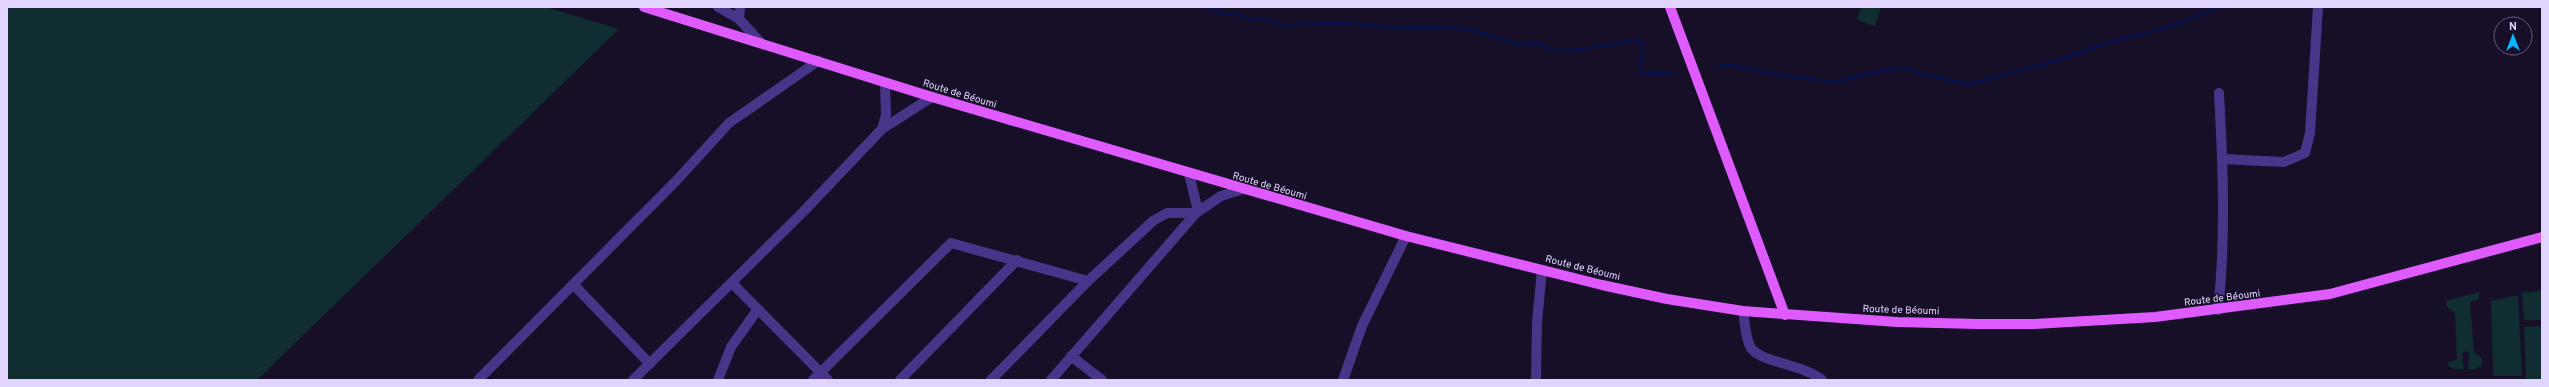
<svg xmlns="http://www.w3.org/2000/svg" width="2549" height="387" viewBox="0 0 2549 387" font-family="Overpass,sans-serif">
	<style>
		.green { fill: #102d32 }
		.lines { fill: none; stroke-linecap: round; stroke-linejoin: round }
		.stream { stroke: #061248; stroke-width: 3 }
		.minor { stroke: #48358a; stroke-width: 10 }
		.major { stroke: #df5bff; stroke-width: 10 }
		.labels { text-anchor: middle; stroke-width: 3; stroke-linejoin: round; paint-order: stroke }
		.street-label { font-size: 10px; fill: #e1d4ff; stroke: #170e28 }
	</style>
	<rect width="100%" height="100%" fill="#170e28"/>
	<g class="green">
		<path d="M 7,7 L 546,7 L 619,29 L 257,380 L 7,380 Z"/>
		<path d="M 1861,7 L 1881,7 L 1875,26 L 1857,20 Z"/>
		<path d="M 2542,290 L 2542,320 L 2524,320 L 2522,293 Z"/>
		<path d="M 2479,292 L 2479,299 L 2470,302 L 2474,352 L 2482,358 L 2482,365 L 2477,369 L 2468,369 L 2469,354 L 2466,351 L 2462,354 L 2464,369 L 2454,369 L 2448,366 L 2448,362 L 2457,360 L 2455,313 L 2446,306 L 2446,301 Z"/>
		<path d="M 2518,295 L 2522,376 L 2493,376 L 2491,301 Z"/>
		<path d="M 2542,326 L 2542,380 L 2526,380 L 2524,327 Z"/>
	</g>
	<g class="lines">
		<g class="stream">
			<path d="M 1206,7 L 1226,15 L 1239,14 L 1250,20 L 1261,18 L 1280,25 L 1340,23 L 1384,27 L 1459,28 L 1484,33 L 1518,45 L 1539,43 L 1555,51 L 1577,50 L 1637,40 L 1643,45 L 1640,74 L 1673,73"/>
			<path d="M 1715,67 L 1730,65 L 1785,76 L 1836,82 L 1883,70 L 1905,68 L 1924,75 L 1969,84 L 2056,61 L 2103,44 L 2169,27 L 2218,7"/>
		</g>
		<g class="minor">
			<path d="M 718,7 L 739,19 L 761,43"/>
			<path d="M 739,19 L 740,7"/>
			<path d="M 882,129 L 886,115 L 885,83"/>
			<path d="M 2223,159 L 2284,162 L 2305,153 L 2310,133 L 2318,7"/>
			<path d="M 1189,174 L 1198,211"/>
			<path d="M 732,283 L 828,380"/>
			<path d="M 573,284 L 650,364"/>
			<path d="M 2218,310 C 2226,238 2223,166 2219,93"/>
			<path d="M 1743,311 C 1745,322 1745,338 1751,348 C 1760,362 1805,365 1822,380"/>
			<path d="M 1071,356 L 1102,380"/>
			<path d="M 478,380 L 676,181 L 729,123 L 818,61"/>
			<path d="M 633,380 L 803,212 L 882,129 L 932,97"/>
			<path d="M 718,380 L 731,347 L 758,309"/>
			<path d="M 813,380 L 951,243 L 1088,281"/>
			<path d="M 900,380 L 1017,260"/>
			<path d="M 991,380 L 1088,281 L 1153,221 L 1167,213 L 1196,213"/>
			<path d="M 1051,380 L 1196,213 L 1221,196 L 1243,189"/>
			<path d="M 1343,380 L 1362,326 L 1406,236"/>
			<path d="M 1536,380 L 1537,322 L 1542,270"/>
		</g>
		<g class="major">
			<path d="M 644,7 L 932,97 L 1406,236 L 1602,285 L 1667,299 L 1743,311 L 1897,322 L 1978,324 L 2034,324 L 2155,317 L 2330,294 L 2542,237"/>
			<path d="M 1670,7 L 1785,315"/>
		</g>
	</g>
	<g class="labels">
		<g class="street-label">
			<text transform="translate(960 93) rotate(17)" y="4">Route de Béoumi</text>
			<text transform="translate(1270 185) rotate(16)" y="4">Route de Béoumi</text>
			<text transform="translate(1583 267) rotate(14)" y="4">Route de Béoumi</text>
			<text transform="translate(2222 297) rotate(-7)" y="4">Route de Béoumi</text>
			<text transform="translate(1901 309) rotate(2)" y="4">Route de Béoumi</text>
		</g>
	</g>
	<rect width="2549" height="387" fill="none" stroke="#e1d4ff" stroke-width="16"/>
	<g transform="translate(2513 36)"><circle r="19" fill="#170e28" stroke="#685d7e"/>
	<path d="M0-3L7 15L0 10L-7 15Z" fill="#00b8ff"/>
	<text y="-6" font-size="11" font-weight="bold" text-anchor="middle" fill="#e1d4ff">N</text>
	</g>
</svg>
